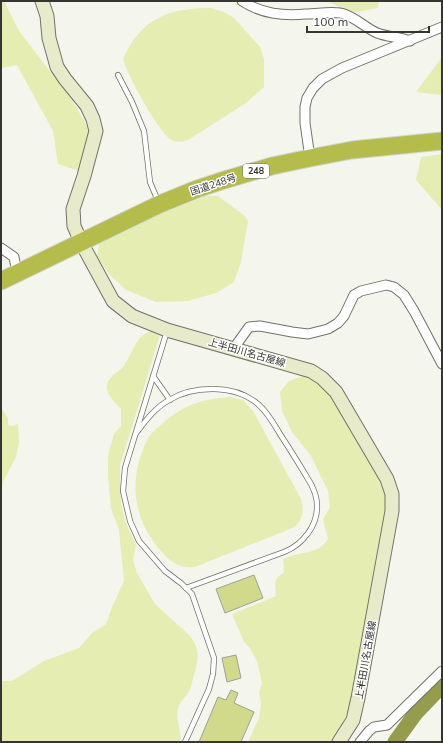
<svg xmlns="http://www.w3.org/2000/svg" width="443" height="743" viewBox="0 0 443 743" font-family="Mulish,'Noto Sans JP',sans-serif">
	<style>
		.green { fill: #e5edb3 }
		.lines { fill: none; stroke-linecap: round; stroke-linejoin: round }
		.river { stroke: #959c4d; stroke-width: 15 }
		.building { fill: #d1da8a; stroke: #9fa098 }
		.lane-casing { stroke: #71726b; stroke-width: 6 }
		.street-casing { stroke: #71726b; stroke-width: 11 }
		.secondary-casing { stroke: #71726b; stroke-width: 15 }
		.highway-casing { stroke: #d3d3d2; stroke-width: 19 }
		.lane { stroke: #fff; stroke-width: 4.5 }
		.street { stroke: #fff; stroke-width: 9 }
		.secondary { stroke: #e8ebc9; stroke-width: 13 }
		.highway { stroke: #b4bd4c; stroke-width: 17 }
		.labels { text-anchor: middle; stroke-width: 3; stroke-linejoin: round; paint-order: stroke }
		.shield { fill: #fff; stroke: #727270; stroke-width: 1 }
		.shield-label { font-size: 9px; font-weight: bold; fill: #353532 }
		.street-label { font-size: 10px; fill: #353532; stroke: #fff }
	</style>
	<rect width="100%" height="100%" fill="#f4f6ed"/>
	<g class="green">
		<path d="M 1,1 L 4,1 L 19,31 L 72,100 L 90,131 L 79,171 L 58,164 L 53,131 L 17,65 L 1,68 Z"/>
		<path d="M 327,1 L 379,1 L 378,8 L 351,13 Z"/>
		<path d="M 211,8 L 224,12 L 234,18 L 260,47 L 264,59 L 264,87 L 246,103 L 188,140 C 181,142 176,143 170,139 C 157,130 127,74 123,59 C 141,18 169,8 211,8 Z"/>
		<path d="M 442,57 L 442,95 L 416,92 Z"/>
		<path d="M 442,154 L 442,210 L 416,180 L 421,157 Z"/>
		<path d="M 206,196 L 218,196 L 245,216 L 248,221 L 241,262 L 234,282 L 216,293 L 188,301 L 156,302 L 126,290 L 109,274 L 97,257 L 99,244 L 165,212 Z"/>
		<path d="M 157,329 L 160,335 L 120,466 L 120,488 L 121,502 L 125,521 L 136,545 L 133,560 L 137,573 L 155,604 L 189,635 C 202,650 198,661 193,678 C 192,683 191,689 188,693 C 184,699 180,701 178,709 C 176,717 180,730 181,739 L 180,742 L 1,742 L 1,681 L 12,681 L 44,661 L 79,648 L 92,633 L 106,624 L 112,607 L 124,581 L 119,530 L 111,509 L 108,476 L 108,458 L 109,451 L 114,434 L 121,426 L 121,409 C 116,403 108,397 107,389 C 105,378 118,373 123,367 C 129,359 134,344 141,337 C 145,333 152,330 157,329 Z"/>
		<path d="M 305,375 L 323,386 L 330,395 L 382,482 L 387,499 L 387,508 L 377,553 L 374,583 L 356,682 L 348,710 L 338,734 L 333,742 L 248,742 L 259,718 L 261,703 L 259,693 L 262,683 L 257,661 L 249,647 L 244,642 L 232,614 L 276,596 C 275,586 273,577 284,573 L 283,559 C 290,556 296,554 303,553 C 315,551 321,549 328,539 L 323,519 L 330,507 L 328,491 L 311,456 L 292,432 L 282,411 L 280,392 L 289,381 Z"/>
		<path d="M 230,397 L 243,400 L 253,411 L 301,499 C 304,511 303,518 295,527 L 195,567 C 181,569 170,562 161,551 C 137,525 129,489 141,455 C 143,449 145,443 148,438 C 152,432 158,427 163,423 C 183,405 203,399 230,397 Z"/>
		<path d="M 1,408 L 8,418 L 8,425 L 12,426 L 18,424 L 19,442 L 16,457 L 3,482 L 1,500 Z"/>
	</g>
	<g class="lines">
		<path class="river" d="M 395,742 L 416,713 L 442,686"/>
	</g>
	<g class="building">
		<path d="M 254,575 L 263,598 L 225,613 L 216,589 Z"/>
		<path d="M 236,655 L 241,678 L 227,682 L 222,658 Z"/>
		<path d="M 231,690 L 238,693 L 234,703 L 254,712 L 241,742 L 199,742 L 218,697 L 226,700 Z"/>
	</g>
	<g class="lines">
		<g class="lane-casing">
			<g id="lane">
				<path d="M 118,75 L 132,102 L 144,131 L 150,182 L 158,201"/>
				<path d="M 167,331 L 125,468 L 123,491 L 126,504 L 130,521 L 139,541 L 165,571 L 182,584 L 192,594 L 214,658 L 213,674 L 209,689 L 185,742"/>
				<path d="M 153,376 L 170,400"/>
				<path d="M 137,432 C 146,420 155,408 169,400 C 194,385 236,384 259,405 C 268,413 274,424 280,434 C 291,451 301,467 311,484 C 314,490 317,498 317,505 C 318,526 302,545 284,552 L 186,588"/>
			</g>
		</g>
		<g class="street-casing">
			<g id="street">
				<path d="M 242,1 C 262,14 283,16 306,14 C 317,14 329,11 340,13 C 353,15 364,27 377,33 C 388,37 399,37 410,41"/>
				<path d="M 310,158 L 305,123 L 305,107 L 307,98 L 313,88 L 322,79 L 342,68 L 442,27"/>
				<path d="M 1,248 L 14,257 L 17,273"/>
				<path d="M 234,348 L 249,327 L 260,326 L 292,332 L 308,334 L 328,329 L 338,323 L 344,316 L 354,295 L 361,291 L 386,285 L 394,287 L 404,295 L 414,311 L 442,364"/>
				<path d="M 360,742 L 369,731 L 374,727 L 387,725 L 442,671"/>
			</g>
		</g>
		<g class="secondary-casing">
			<path id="secondary" d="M 42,1 L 47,16 L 49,38 L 57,67 L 65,79 L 87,106 L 93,119 L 96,131 L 84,176 L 73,209 L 74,226 L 81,242 L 113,301 L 132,316 L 167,330 L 311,371 L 322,378 L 336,392 L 387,479 L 392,494 L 392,511 L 358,698 L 353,720 L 339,742"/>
		</g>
		<g class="highway-casing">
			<path id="highway" d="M 1,281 L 160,204 L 197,189 L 221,181 L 272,166 L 310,158 L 352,150 L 442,141"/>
		</g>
		<use href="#lane" class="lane"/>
		<use href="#street" class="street"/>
		<use href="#secondary" class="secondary"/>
		<use href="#highway" class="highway"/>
	</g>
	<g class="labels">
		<rect class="shield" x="243" y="164" width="26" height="14" rx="3"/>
		<g class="shield-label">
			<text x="256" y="174">248</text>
		</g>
		<g class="street-label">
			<text transform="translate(213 184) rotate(-18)" y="4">国道248号</text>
			<text transform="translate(247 352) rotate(16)" y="4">上半田川名古屋線</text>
			<text transform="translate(365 660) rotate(-80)" y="4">上半田川名古屋線</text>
		</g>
	</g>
	<rect width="443" height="743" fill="none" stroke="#353532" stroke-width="4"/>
	<path d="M307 26v6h122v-6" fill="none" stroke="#353532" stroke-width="2"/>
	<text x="313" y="26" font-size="12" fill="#353532" stroke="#ffffff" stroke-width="3" paint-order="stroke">100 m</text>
</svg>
